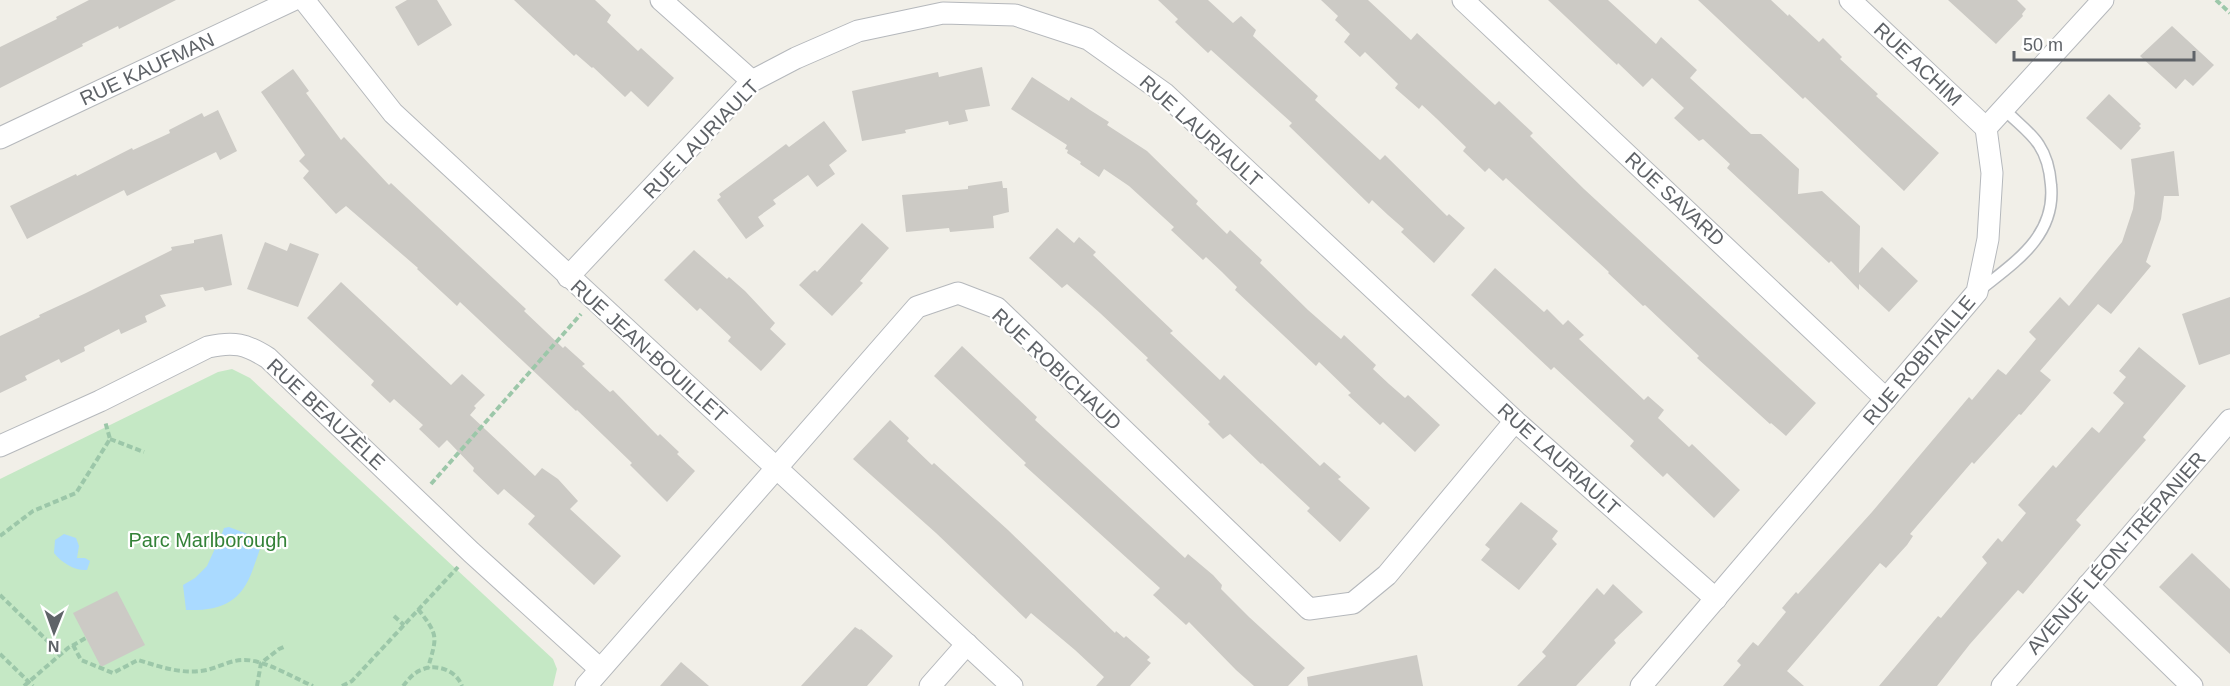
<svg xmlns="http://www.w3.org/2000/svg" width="2230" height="686" viewBox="0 0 2230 686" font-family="Helvetica,sans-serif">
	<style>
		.green { fill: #c5e8c5 }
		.water { fill: #aadaff }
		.building { fill: #cccac5 }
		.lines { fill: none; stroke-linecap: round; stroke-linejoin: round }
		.service-casing { stroke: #b5b8bc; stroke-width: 13 }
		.minor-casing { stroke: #b5b8bc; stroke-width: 23 }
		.path { stroke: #9cc7a9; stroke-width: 4; stroke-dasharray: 6 3; stroke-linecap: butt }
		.service { stroke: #fff; stroke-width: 10 }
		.minor { stroke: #fff; stroke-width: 21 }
		.labels { text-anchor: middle; stroke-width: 4.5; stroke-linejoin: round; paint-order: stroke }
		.street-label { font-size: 20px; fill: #5f6368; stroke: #fff }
		.park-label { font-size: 20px; fill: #348238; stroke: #fff }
	</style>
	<rect width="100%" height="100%" fill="#f1efe8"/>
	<path class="green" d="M 232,369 L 250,378 L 553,659 L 557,669 L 553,686 L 0,686 L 0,479 L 218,372 Z"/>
	<g class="water">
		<path d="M 229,527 L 261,539 L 262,541 C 260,551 256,560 253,569 C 241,603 221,611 186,610 L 183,585 L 195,578 L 207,566 L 223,531 L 224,528 Z"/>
		<path d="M 64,534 L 76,538 L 79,546 L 77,558 L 85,558 L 90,561 L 87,570 C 75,571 62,563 54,553 L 55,540 Z"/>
	</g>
	<g class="building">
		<path d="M 89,0 L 176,0 L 119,29 L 118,26 L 82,44 L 83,46 L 0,88 L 0,47 L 57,19 L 56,17 Z"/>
		<path d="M 407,0 L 437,0 L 452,25 L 418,46 L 395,7 Z"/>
		<path d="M 514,0 L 595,0 L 611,15 L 607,22 L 638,51 L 641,48 L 674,78 L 648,107 L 631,91 L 625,97 L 593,67 L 592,68 L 576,54 L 574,56 Z"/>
		<path d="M 1158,0 L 1208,0 L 1233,23 L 1241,16 L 1256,30 L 1253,36 L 1318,96 L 1315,100 L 1380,160 L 1385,155 L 1447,216 L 1449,214 L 1465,228 L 1434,263 L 1401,232 L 1404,229 L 1388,215 L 1372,200 L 1369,204 L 1289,126 L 1292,123 L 1211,50 L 1208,53 L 1175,22 L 1178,19 Z"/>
		<path d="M 1321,0 L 1368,0 L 1411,40 L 1417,33 L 1495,105 L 1499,101 L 1533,133 L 1530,136 L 1584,189 L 1816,403 L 1786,436 L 1771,423 L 1770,424 L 1697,358 L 1699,356 L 1645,305 L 1643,306 L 1608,273 L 1609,272 L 1506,178 L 1503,181 L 1489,168 L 1485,172 L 1463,151 L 1466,147 L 1436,118 L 1422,105 L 1419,109 L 1395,88 L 1398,84 L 1365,52 L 1360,57 L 1344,42 L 1350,34 L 1335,20 L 1338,16 Z"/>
		<path d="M 1548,0 L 1608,0 L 1656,44 L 1661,37 L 1697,70 L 1690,78 L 1751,134 L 1761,134 L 1799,169 L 1798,194 L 1822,191 L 1860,226 L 1859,273 L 1882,247 L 1918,281 L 1889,312 L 1859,284 L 1859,290 L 1831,261 L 1829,263 L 1727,168 L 1730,164 L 1703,139 L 1699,141 L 1674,118 L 1684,108 L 1652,78 L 1643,87 L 1618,63 L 1617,65 Z"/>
		<path d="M 1698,0 L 1771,0 L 1788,16 L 1789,14 L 1819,42 L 1823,38 L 1842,57 L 1840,59 L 1878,94 L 1876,96 L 1939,153 L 1904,191 L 1805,97 L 1803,99 Z"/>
		<path d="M 1948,0 L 2017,0 L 2026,9 L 2022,14 L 2023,16 L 1996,44 Z"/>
		<path d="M 2172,26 L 2214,65 L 2193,86 L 2185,79 L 2176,89 L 2140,56 Z"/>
		<path d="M 982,67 L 990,106 L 965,110 L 968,121 L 949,125 L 948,121 L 905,130 L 906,133 L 862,141 L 852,91 L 938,72 L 939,77 Z"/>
		<path d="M 293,69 L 309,91 L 306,93 L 341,140 L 344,137 L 389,185 L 391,183 L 526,309 L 524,311 L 563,348 L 565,346 L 585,364 L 582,366 L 610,392 L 613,390 L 658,436 L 660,434 L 679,452 L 677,454 L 695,471 L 667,502 L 630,465 L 632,463 L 577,410 L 576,411 L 460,302 L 457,306 L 417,269 L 418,268 L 346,206 L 336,214 L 303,178 L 309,171 L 299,161 L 305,155 L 261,92 Z"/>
		<path d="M 1032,77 L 1069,101 L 1071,97 L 1090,110 L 1109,122 L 1107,125 L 1147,151 L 1198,201 L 1196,204 L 1227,234 L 1230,230 L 1262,260 L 1260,263 L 1308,310 L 1341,339 L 1344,335 L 1376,365 L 1373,369 L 1389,384 L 1405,398 L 1408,395 L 1440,425 L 1415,452 L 1383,422 L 1380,425 L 1348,395 L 1351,393 L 1319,362 L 1316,366 L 1235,290 L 1237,287 L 1222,272 L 1206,257 L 1203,260 L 1171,230 L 1174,227 L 1129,186 L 1104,169 L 1099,177 L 1080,164 L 1081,162 L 1067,153 L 1068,150 L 1065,149 L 1067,145 L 1011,109 Z"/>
		<path d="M 2109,94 L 2141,124 L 2139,126 L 2141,128 L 2121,150 L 2086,118 Z"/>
		<path d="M 218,110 L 237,151 L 220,160 L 216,152 L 127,196 L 124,190 L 27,239 L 10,206 L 76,174 L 77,176 L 132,148 L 133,150 L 170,133 L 169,130 L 202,113 L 204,117 Z"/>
		<path d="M 824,121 L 847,151 L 829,165 L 835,174 L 817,187 L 808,175 L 773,200 L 776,204 L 758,217 L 764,226 L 746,239 L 717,200 L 721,197 L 719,194 L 786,144 L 789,147 Z"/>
		<path d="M 2174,151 L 2179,196 L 2164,196 L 2161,219 L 2146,262 L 2151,266 L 2111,314 L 2098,304 L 2040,371 L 2051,380 L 2021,415 L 2019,414 L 1974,464 L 1972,462 L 1910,534 L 1913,536 L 1907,545 L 1886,568 L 1880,563 L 1787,671 L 1804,686 L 1723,686 L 1741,665 L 1737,661 L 1753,642 L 1758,646 L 1786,612 L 1782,608 L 1796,592 L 1798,594 L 1872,512 L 1969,397 L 1972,400 L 1998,369 L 2006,375 L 2036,339 L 2029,332 L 2060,297 L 2069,306 L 2122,242 L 2133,209 L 2135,193 L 2131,159 Z"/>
		<path d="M 1002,181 L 1003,188 L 1007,188 L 1009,212 L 993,216 L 994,228 L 950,232 L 949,228 L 906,232 L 902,195 L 968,189 L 968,186 Z"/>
		<path d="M 862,223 L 889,248 L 860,281 L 863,283 L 832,316 L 799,285 L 812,272 L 815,270 L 817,272 Z"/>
		<path d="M 1057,228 L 1074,243 L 1079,237 L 1096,252 L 1093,255 L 1173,331 L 1170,333 L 1220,380 L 1224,375 L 1320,466 L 1324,462 L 1341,477 L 1338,479 L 1370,508 L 1340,542 L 1307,511 L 1310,508 L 1262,463 L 1261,464 L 1230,434 L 1223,439 L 1208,424 L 1210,422 L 1146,360 L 1148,358 L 1100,313 L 1067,284 L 1062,288 L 1029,258 Z"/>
		<path d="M 222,234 L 232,285 L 205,291 L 203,287 L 160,295 L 166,306 L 145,316 L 147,322 L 121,334 L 119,329 L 84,347 L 85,351 L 61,363 L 59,359 L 25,376 L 27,380 L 0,393 L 0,336 L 40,317 L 39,315 L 86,293 L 172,250 L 171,247 L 194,243 L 194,240 Z"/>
		<path d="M 265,242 L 287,251 L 290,243 L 319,254 L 298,307 L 247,289 Z"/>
		<path d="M 694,250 L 727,279 L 729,277 L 745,291 L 775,323 L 770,329 L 786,344 L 761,371 L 728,341 L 731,337 L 716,323 L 700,308 L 697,311 L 664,280 Z"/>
		<path d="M 1495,268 L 1544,312 L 1547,309 L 1563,325 L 1568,320 L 1584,335 L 1579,339 L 1644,400 L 1648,396 L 1664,410 L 1658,418 L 1689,447 L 1692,444 L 1740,490 L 1714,518 L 1667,473 L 1663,477 L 1630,446 L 1634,441 L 1619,427 L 1554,367 L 1551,370 L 1471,295 Z"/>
		<path d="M 341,282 L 451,385 L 462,374 L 485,395 L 474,406 L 476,408 L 470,415 L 535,476 L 542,468 L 558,479 L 578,501 L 570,509 L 621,556 L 594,585 L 528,524 L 535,516 L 504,489 L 498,495 L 473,471 L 474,468 L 447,440 L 439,448 L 419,429 L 423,425 L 394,399 L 390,403 L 371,385 L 374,381 L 307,318 Z"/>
		<path d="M 2230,297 L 2230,354 L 2199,365 L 2182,314 Z"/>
		<path d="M 962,346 L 1037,417 L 1035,420 L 1185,558 L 1188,554 L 1213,575 L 1222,585 L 1221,589 L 1249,617 L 1305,668 L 1288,686 L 1254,686 L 1236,670 L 1189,622 L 1186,625 L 1153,595 L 1160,588 L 1024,465 L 1026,463 L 934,376 Z"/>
		<path d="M 2139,347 L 2186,386 L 2143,437 L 2146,440 L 2076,520 L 2081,525 L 2023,594 L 2018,590 L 1970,644 L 1937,686 L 1879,686 L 1938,616 L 1941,618 L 1987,563 L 1982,557 L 1998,538 L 2002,542 L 2026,513 L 2018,505 L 2053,465 L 2056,468 L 2092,427 L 2099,433 L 2124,403 L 2113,393 L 2126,377 L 2119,371 Z"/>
		<path d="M 890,420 L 909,438 L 907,441 L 932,465 L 934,463 L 1008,530 L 1115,633 L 1116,631 L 1124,638 L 1126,636 L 1150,657 L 1147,660 L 1151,663 L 1130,686 L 1096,686 L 1104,677 L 1075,650 L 1031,613 L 1026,619 L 936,533 L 853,459 Z"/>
		<path d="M 1521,502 L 1558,531 L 1552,539 L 1557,544 L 1519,590 L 1481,560 L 1490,549 L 1485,545 Z"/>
		<path d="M 2192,553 L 2230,589 L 2230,654 L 2159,587 Z"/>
		<path d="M 1613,584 L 1643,612 L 1614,640 L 1616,643 L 1576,686 L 1517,686 L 1546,656 L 1542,652 L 1597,588 L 1604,595 Z"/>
		<path d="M 117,591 L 145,645 L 101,667 L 73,613 Z"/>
		<path d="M 855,627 L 860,630 L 861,629 L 893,656 L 867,686 L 801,686 Z"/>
		<path d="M 1417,655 L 1423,686 L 1308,686 L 1307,677 Z"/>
		<path d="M 681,662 L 709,686 L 660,686 Z"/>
	</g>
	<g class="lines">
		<g class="service-casing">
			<path id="service" d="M 1980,290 C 2015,262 2056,236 2051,185 C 2050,171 2047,157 2039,145 C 2031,132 2015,121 2004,109"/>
		</g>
		<g class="minor-casing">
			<g id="minor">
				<path d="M 304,0 L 393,113 L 1012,686"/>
				<path d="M 661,0 L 752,81"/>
				<path d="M 1463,0 L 1886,399"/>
				<path d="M 1850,0 L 1986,128"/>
				<path d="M 0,138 L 293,0"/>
				<path d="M 568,277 L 752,81 L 796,58 L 858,31 L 943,13 L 1015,15 L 1088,39 L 1164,93 L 1515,421 L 1716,599"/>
				<path d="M 0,446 L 100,401 L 208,347 C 234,341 246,344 268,358 L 471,552 L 600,669"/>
				<path d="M 2088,585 L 2192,686"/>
				<path d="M 586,686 L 917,307 L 958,293 L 997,308 L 1309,609 L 1353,603 L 1387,575 L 1515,421"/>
				<path d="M 930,686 L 967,644"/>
				<path d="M 1641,686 L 1977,292 L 1988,239 L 1992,173 L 1986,128 L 2103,0"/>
				<path d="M 2002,686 L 2230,420"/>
			</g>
		</g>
		<g class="path">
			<path d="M 2216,0 L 2230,13"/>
			<path d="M 110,439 L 144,452"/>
			<path d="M 431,484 L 581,314"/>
			<path d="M 0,536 L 33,511 L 76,493 L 110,439 L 105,421"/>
			<path d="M 0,595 L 62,655"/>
			<path d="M 418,609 C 439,636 437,636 428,668"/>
			<path d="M 394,616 L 404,625"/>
			<path d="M 73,645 L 81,660 L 113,673 L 138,660 C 161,667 183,675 207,670 C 219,667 231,660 243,660 C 263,659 294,678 313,686"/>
			<path d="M 0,654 L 33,686"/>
			<path d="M 24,686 L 68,648 L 86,638"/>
			<path d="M 257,686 L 261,663 L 279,649 L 286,646"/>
			<path d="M 342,686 L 352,681 L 458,567"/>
			<path d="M 403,686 C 408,680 413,673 421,670 C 436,663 456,670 462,686"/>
		</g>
		<use href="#service" class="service"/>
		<use href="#minor" class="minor"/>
	</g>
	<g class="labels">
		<g class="street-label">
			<text transform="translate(1918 64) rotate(43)" y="7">RUE ACHIM</text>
			<text transform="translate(147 69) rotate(-25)" y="7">RUE KAUFMAN</text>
			<text transform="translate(1201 131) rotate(42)" y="7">RUE LAURIAULT</text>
			<text transform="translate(701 139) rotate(-46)" y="7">RUE LAURIAULT</text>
			<text transform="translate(1675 199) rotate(43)" y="7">RUE SAVARD</text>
			<text transform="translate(649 351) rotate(42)" y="7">RUE JEAN-BOUILLET</text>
			<text transform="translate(1919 360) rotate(-50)" y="7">RUE ROBITAILLE</text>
			<text transform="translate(1057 369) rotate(43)" y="7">RUE ROBICHAUD</text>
			<text transform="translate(326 414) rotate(43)" y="7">RUE BEAUZÈLE</text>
			<text transform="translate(1559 459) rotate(42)" y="7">RUE LAURIAULT</text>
			<text transform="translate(2116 553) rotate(-49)" y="7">AVENUE LÉON-TRÉPANIER</text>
		</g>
		<g class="park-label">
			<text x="208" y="547">Parc Marlborough</text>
		</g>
	</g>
	<g transform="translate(54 632) rotate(181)" stroke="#ffffff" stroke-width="4.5" paint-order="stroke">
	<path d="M0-4.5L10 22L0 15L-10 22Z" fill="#5f6368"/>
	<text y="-9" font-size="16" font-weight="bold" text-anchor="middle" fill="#5f6368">N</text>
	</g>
	<path d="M2014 51v9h180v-9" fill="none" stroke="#5f6368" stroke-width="3"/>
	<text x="2023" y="51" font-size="18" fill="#5f6368" stroke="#ffffff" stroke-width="4.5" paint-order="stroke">50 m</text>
</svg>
